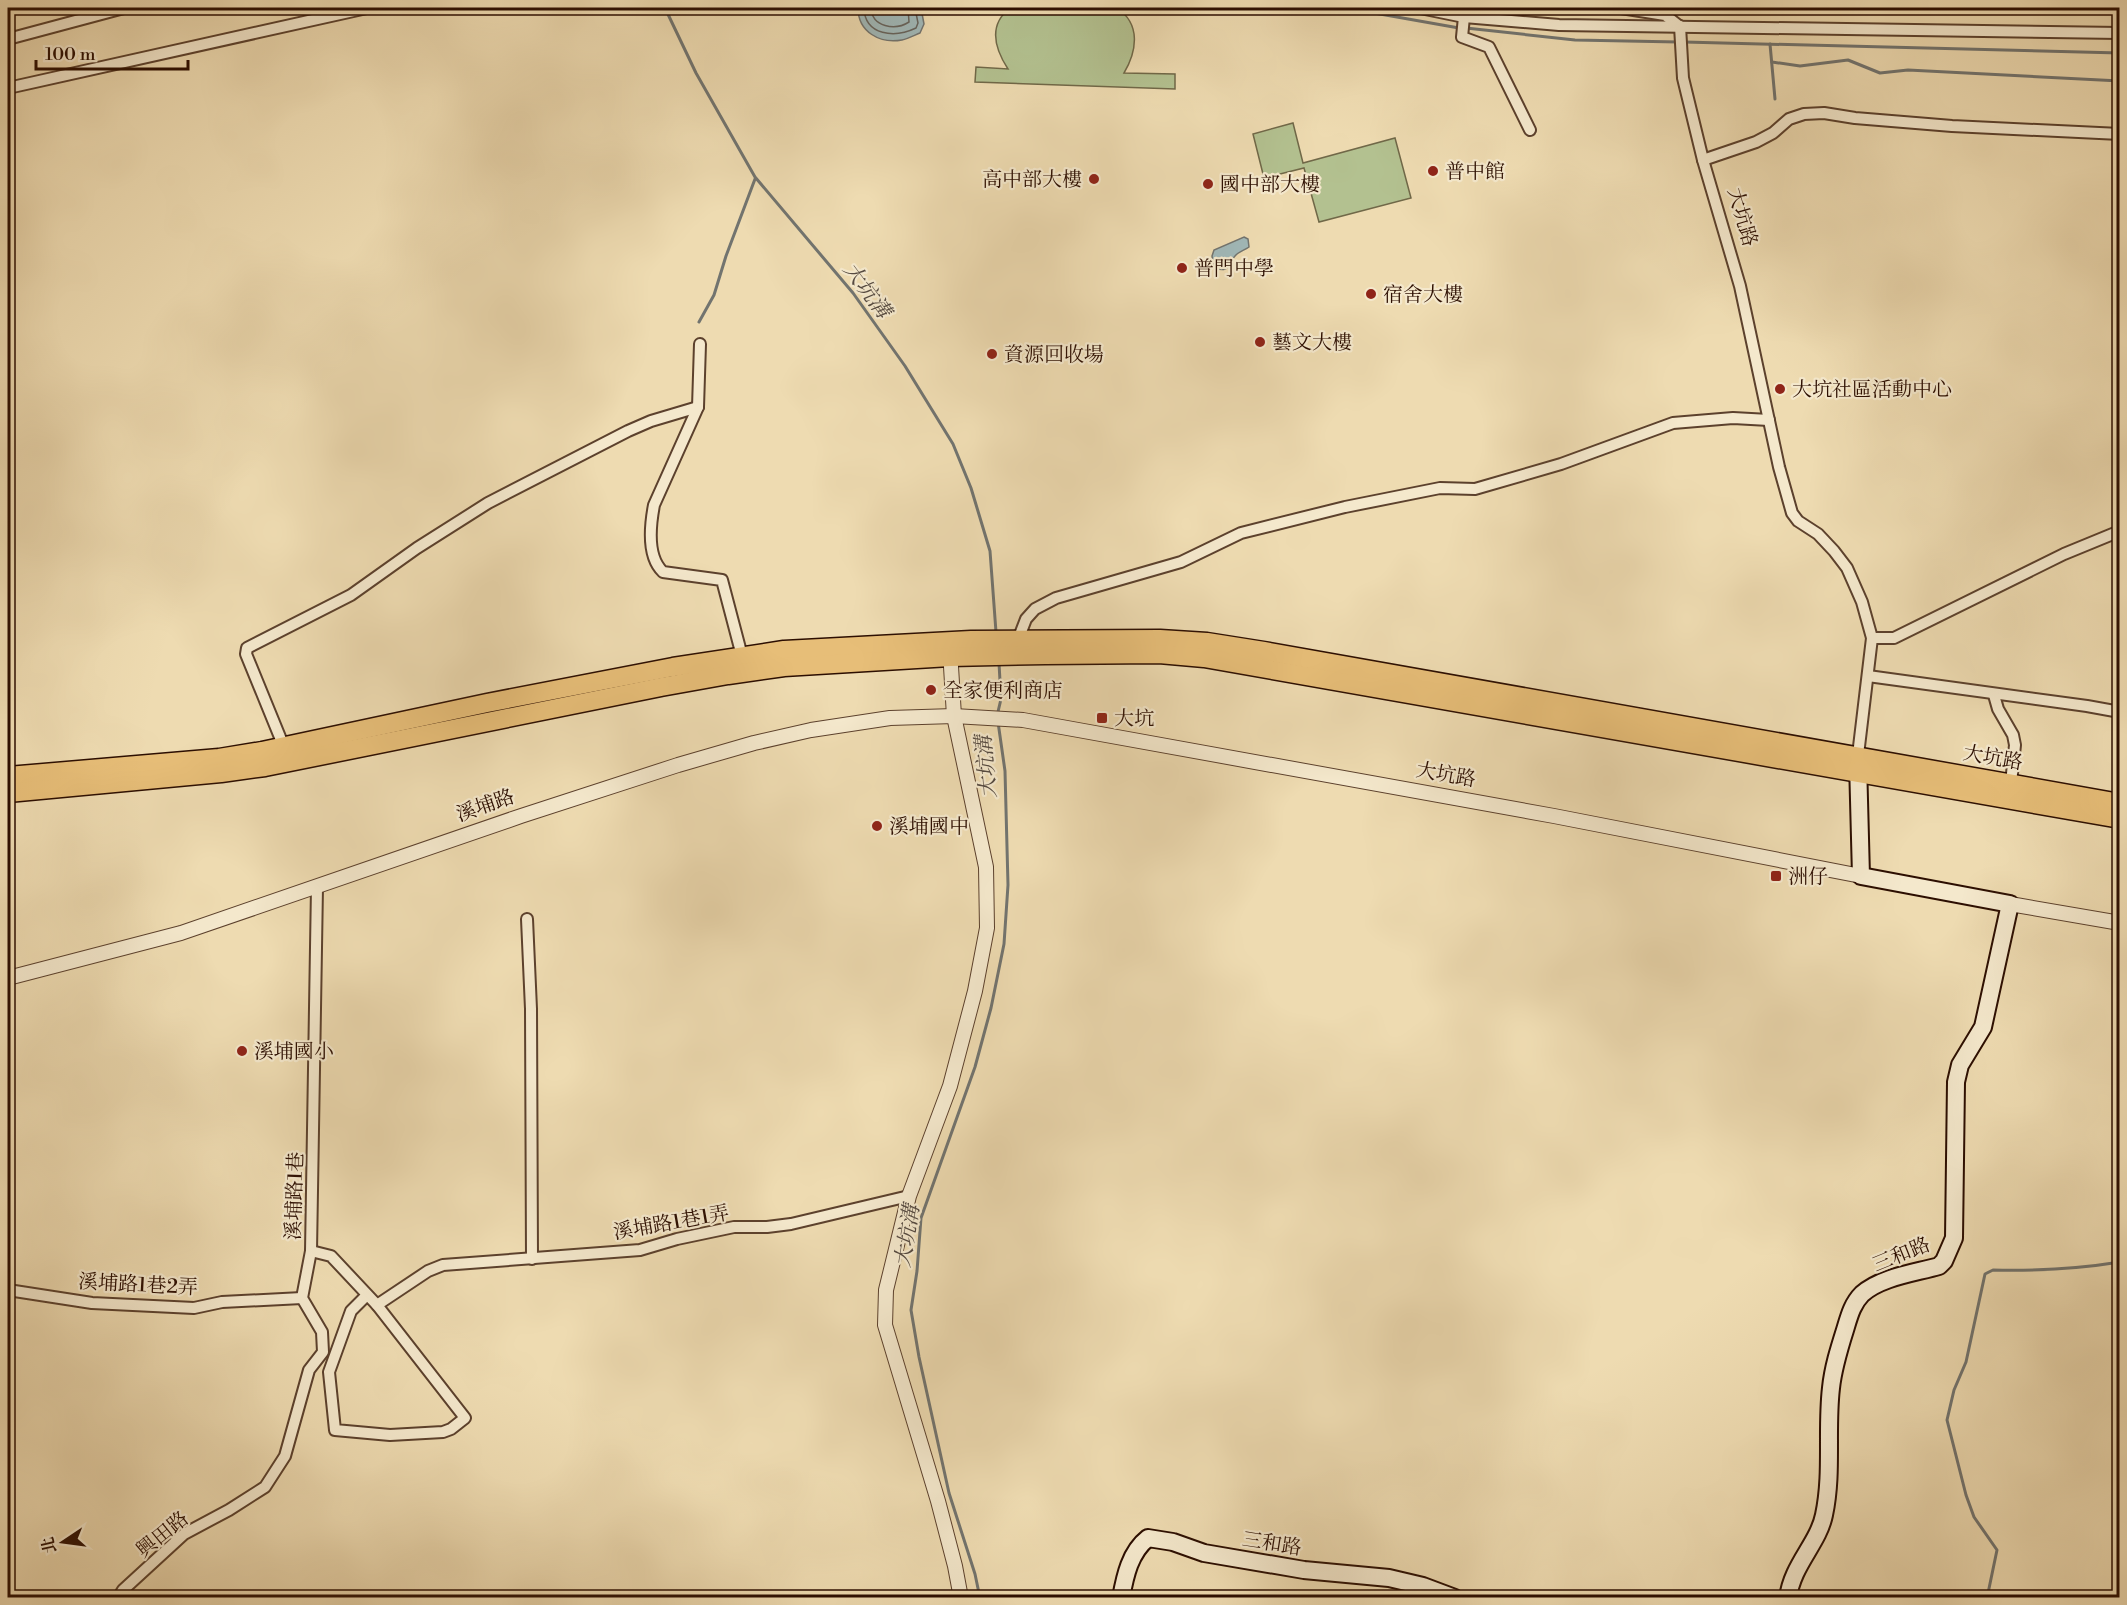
<svg xmlns="http://www.w3.org/2000/svg" width="2127" height="1605" viewBox="0 0 2127 1605" font-family="'Libre Bodoni','Noto Serif TC',serif">
	<style>
		.green { fill: #b3c190; stroke: #706848; stroke-width: 1.5 }
		.water { fill: #a0b8b8; stroke: #72746f; stroke-width: 1.5 }
		.lines { fill: none; stroke-linecap: round; stroke-linejoin: round }
		.shore { stroke: #66635c; stroke-width: 1.5 }
		.stream { stroke: #72746f; stroke-width: 3 }
		.minor-casing { stroke: #5c412d; stroke-width: 14 }
		.tertiary-casing { stroke: #5c412d; stroke-width: 16 }
		.secondary-casing { stroke: #2c0e01; stroke-width: 20 }
		.primary-casing { stroke: #2c0e01; stroke-width: 21 }
		.minor { stroke: #f4e8cc; stroke-width: 10 }
		.tertiary { stroke: #f4e8cc; stroke-width: 14 }
		.secondary { stroke: #f4e8cc; stroke-width: 16 }
		.primary { stroke: #e7be78; stroke-width: 18 }
		.poi-dot { fill: #8f2418; stroke: #f4e8cc; stroke-width: 2 }
		.labels { text-anchor: middle; stroke-width: 4.5; stroke-linejoin: round; paint-order: stroke }
		.poi-label { font-size: 20px; fill: #2c0e01; stroke: #f4e8cc; text-anchor: start }
		.street-label { font-size: 20px; fill: #2c0e01; stroke: #f4e8cc }
		.water-label { font-size: 21px; font-style: italic; fill: #554a41; stroke: #f4e8cc }
	</style>
	<rect width="100%" height="100%" fill="#eedbb1"/>
	<filter id="stains"><feTurbulence type="fractalNoise" baseFrequency=".00333" numOctaves="4"/><feColorMatrix values="0 0 0 0 .2 0 0 0 0 .09 0 0 0 0 .02 0 0 0 .5 -.17"/></filter>
	<radialGradient id="worn" r=".72"><stop offset=".6" stop-color="#630" stop-opacity="0"/><stop offset="1" stop-color="#630" stop-opacity=".3"/></radialGradient>
	<g class="green">
		<path d="M 1010,8 L 1117,8 C 1141,24 1137,51 1124,73 L 1175,74 L 1175,89 L 975,82 L 976,67 L 1008,69 C 995,49 988,25 1010,8 Z"/>
		<path d="M 1293,123 L 1303,163 L 1395,138 L 1411,198 L 1319,222 L 1304,168 L 1264,178 L 1253,134 Z"/>
	</g>
	<g class="water">
		<path d="M 858,8 L 921,8 L 924,24 L 920,33 C 915,35 908,39 902,40 C 880,44 858,32 858,8 Z"/>
		<path d="M 1244,237 L 1248,239 L 1249,247 C 1245,250 1238,252 1235,256 C 1228,263 1229,275 1214,267 L 1212,256 L 1214,250 Z"/>
	</g>
	<g class="lines">
		<g class="shore">
			<path d="M 864,8 C 865,36 895,38 916,28 L 918,23 L 915,8"/>
			<path d="M 871,8 C 872,27 895,31 909,22 L 908,8"/>
		</g>
		<g class="stream">
			<path d="M 665,8 L 696,73 L 755,177 L 853,293 L 905,366 L 953,444 L 971,488 L 990,551 L 996,632"/>
			<path d="M 1346,8 L 1459,28"/>
			<path d="M 1466,28 L 1575,40 L 1678,42"/>
			<path d="M 1684,42 L 2120,53"/>
			<path d="M 1770,44 L 1775,99"/>
			<path d="M 1772,62 L 1800,66 L 1848,60 L 1880,73 L 1908,70 L 2120,81"/>
			<path d="M 699,322 L 714,295 L 726,256 L 755,179"/>
			<path d="M 997,716 L 1001,699 L 999,663"/>
			<path d="M 980,1598 L 975,1574 L 949,1493 L 919,1357 L 911,1310 L 917,1271 L 921,1218 L 975,1067 L 991,1008 L 1004,944 L 1008,885 L 1005,771 L 998,722"/>
			<path d="M 1987,1598 L 1997,1550 L 1974,1517 L 1966,1495 L 1947,1420 L 1954,1390 L 1966,1362 L 1985,1274 L 1993,1270 C 2036,1271 2077,1269 2120,1262"/>
		</g>
		<g class="minor-casing">
			<g id="minor">
				<path d="M 1420,8 L 1464,17 L 1559,25 L 2120,33"/>
				<path d="M 1621,8 L 1665,15 L 1679,26"/>
				<path d="M 1464,17 L 1462,37 L 1489,47 L 1530,130"/>
				<path d="M 1680,26 L 1683,78 L 1703,160 L 1740,286 L 1779,467 L 1792,513 L 1798,521 L 1818,534 L 1834,551 L 1847,568 L 1862,602 L 1872,638 L 1858,755"/>
				<path d="M 8,39 L 124,8"/>
				<path d="M 8,88 L 367,8"/>
				<path d="M 1703,160 L 1756,142 L 1773,133 L 1789,119 L 1804,114 L 1824,113 L 1855,118 L 1952,126 L 2120,134"/>
				<path d="M 700,344 L 698,407 L 654,505 C 650,526 647,557 663,572 L 722,580 L 742,656"/>
				<path d="M 1872,638 L 1894,638 L 2064,554 L 2120,531"/>
				<path d="M 1022,643 L 1021,632 L 1026,619 L 1035,609 L 1056,598 L 1181,562 L 1241,533 L 1345,507 L 1440,488 L 1475,489 L 1561,464 L 1673,423 L 1733,418 L 1769,420"/>
				<path d="M 1868,676 L 2087,706 L 2120,712"/>
				<path d="M 1994,695 L 1998,709 L 2013,735 L 2015,745 L 2011,783"/>
				<path d="M 284,747 L 246,654 L 247,648 L 351,595 L 417,548 L 488,503 L 628,431 L 651,421 L 698,407"/>
				<path d="M 527,919 L 531,1009 L 532,1259"/>
				<path d="M 311,1251 L 331,1256 L 377,1305 L 465,1418 L 451,1429 L 443,1432 L 390,1435 L 335,1430 L 329,1372 L 351,1311 L 366,1296"/>
				<path d="M 8,1290 L 92,1303 L 194,1308 L 222,1302 L 302,1298"/>
				<path d="M 377,1305 L 428,1271 L 443,1265 L 640,1250 L 677,1239 L 734,1227 L 767,1227 L 791,1224 L 909,1196"/>
				<path d="M 118,1598 L 123,1590 L 184,1534 L 229,1510 L 265,1487 L 285,1456 L 309,1370 L 323,1352 L 322,1332 L 302,1298 L 311,1251 L 317,887"/>
			</g>
		</g>
		<g class="tertiary-casing">
			<g id="tertiary">
				<path d="M 950,650 L 954,716 L 986,867 L 987,928 L 975,991 L 950,1086 L 909,1196 L 886,1290 L 885,1325 L 938,1501 L 955,1566 L 961,1598"/>
				<path d="M 2010,904 L 2120,923"/>
				<path d="M 8,978 L 181,933 L 521,816 L 678,765 L 754,743 L 811,730 L 890,718 L 954,716 L 1023,720 L 1554,816 L 1861,876"/>
			</g>
		</g>
		<g class="secondary-casing">
			<g id="secondary">
				<path d="M 1121,1598 C 1125,1576 1130,1552 1148,1538 L 1173,1542 L 1204,1553 L 1304,1570 L 1389,1578 L 1423,1586 L 1455,1598"/>
				<path d="M 1788,1598 C 1792,1565 1818,1544 1824,1515 C 1833,1473 1826,1430 1831,1388 C 1833,1368 1839,1349 1845,1330 C 1849,1317 1852,1304 1862,1294 C 1881,1277 1915,1273 1939,1266 L 1944,1261 L 1954,1238 L 1956,1082 L 1960,1065 L 1983,1027 L 2010,904 L 1861,876 L 1858,762"/>
			</g>
		</g>
		<g class="primary-casing">
			<g id="primary">
				<path d="M 8,776 L 219,758 L 262,751 L 487,703 L 673,667 L 784,650 L 971,640 L 1160,639 L 1207,642 L 1264,651 L 2120,803"/>
				<path d="M 8,793 L 221,773 L 265,767 L 661,687 L 728,675 L 784,667 L 950,657 L 1045,655 L 1159,654 L 1204,658 L 2120,819"/>
			</g>
		</g>
		<use href="#minor" class="minor"/>
		<use href="#tertiary" class="tertiary"/>
		<use href="#secondary" class="secondary"/>
		<use href="#primary" class="primary"/>
	</g>
	<g class="poi-dot">
		<circle cx="1433" cy="171" r="6"/>
		<circle cx="1094" cy="179" r="6"/>
		<circle cx="1208" cy="184" r="6"/>
		<circle cx="1182" cy="268" r="6"/>
		<circle cx="1371" cy="294" r="6"/>
		<circle cx="1260" cy="342" r="6"/>
		<circle cx="992" cy="354" r="6"/>
		<circle cx="1780" cy="389" r="6"/>
		<circle cx="931" cy="690" r="6"/>
		<rect x="1096" y="712" width="12" height="12" rx="3"/>
		<circle cx="877" cy="826" r="6"/>
		<rect x="1770" y="870" width="12" height="12" rx="3"/>
		<circle cx="242" cy="1051" r="6"/>
	</g>
	<g class="labels">
		<g class="poi-label">
			<text x="1445" y="178">普中館</text>
			<text x="1082" y="186" text-anchor="end">高中部大樓</text>
			<text x="1220" y="191">國中部大樓</text>
			<text x="1194" y="275">普門中學</text>
			<text x="1383" y="301">宿舍大樓</text>
			<text x="1272" y="349">藝文大樓</text>
			<text x="1004" y="361">資源回收場</text>
			<text x="1792" y="396">大坑社區活動中心</text>
			<text x="943" y="697">全家便利商店</text>
			<text x="1114" y="725">大坑</text>
			<text x="889" y="833">溪埔國中</text>
			<text x="1788" y="883">洲仔</text>
			<text x="254" y="1058">溪埔國小</text>
		</g>
		<g class="street-label">
			<text transform="translate(1743 217) rotate(74)" y="7">大坑路</text>
			<text transform="translate(1993 757) rotate(10)" y="7">大坑路</text>
			<text transform="translate(1446 774) rotate(10)" y="7">大坑路</text>
			<text transform="translate(485 805) rotate(-19)" y="7">溪埔路</text>
			<text transform="translate(294 1196) rotate(-88)" y="7">溪埔路1巷</text>
			<text transform="translate(671 1222) rotate(-10)" y="7">溪埔路1巷1弄</text>
			<text transform="translate(1901 1254) rotate(-22)" y="7">三和路</text>
			<text transform="translate(138 1284) rotate(3)" y="7">溪埔路1巷2弄</text>
			<text transform="translate(162 1534) rotate(-39)" y="7">興田路</text>
			<text transform="translate(1272 1543) rotate(9)" y="7">三和路</text>
		</g>
		<g class="water-label">
			<text transform="translate(867 290) rotate(53)" y="7">大坑溝</text>
			<text transform="translate(986 767) rotate(-95)" y="7">大坑溝</text>
			<text transform="translate(907 1236) rotate(-81)" y="7">大坑溝</text>
		</g>
	</g>
	<rect width="2127" height="1605" fill="none" stroke="#eedbb1" stroke-width="30"/>
	<rect x="9" y="9" width="2109" height="1587" fill="none" stroke="#2c0e01" stroke-width="3"/>
	<rect x="15" y="15" width="2097" height="1575" fill="none" stroke="#2c0e01" stroke-width="1.5"/>
	<g transform="translate(63 1542) rotate(257)" stroke="#f4e8cc" stroke-width="4.5" paint-order="stroke">
	<path d="M0-4.5L10 22L0 15L-10 22Z" fill="#2c0e01"/>
	<text y="-9" font-size="16" font-weight="bold" text-anchor="middle" fill="#2c0e01">北</text>
	</g>
	<path d="M36 60v9h152v-9" fill="none" stroke="#2c0e01" stroke-width="3"/>
	<text x="45" y="60" font-size="18" fill="#2c0e01" stroke="#f4e8cc" stroke-width="4.5" paint-order="stroke">100 m</text>
	<rect width="100%" height="100%" filter="url(#stains)"/>
	<rect width="100%" height="100%" fill="url(#worn)"/>
</svg>
